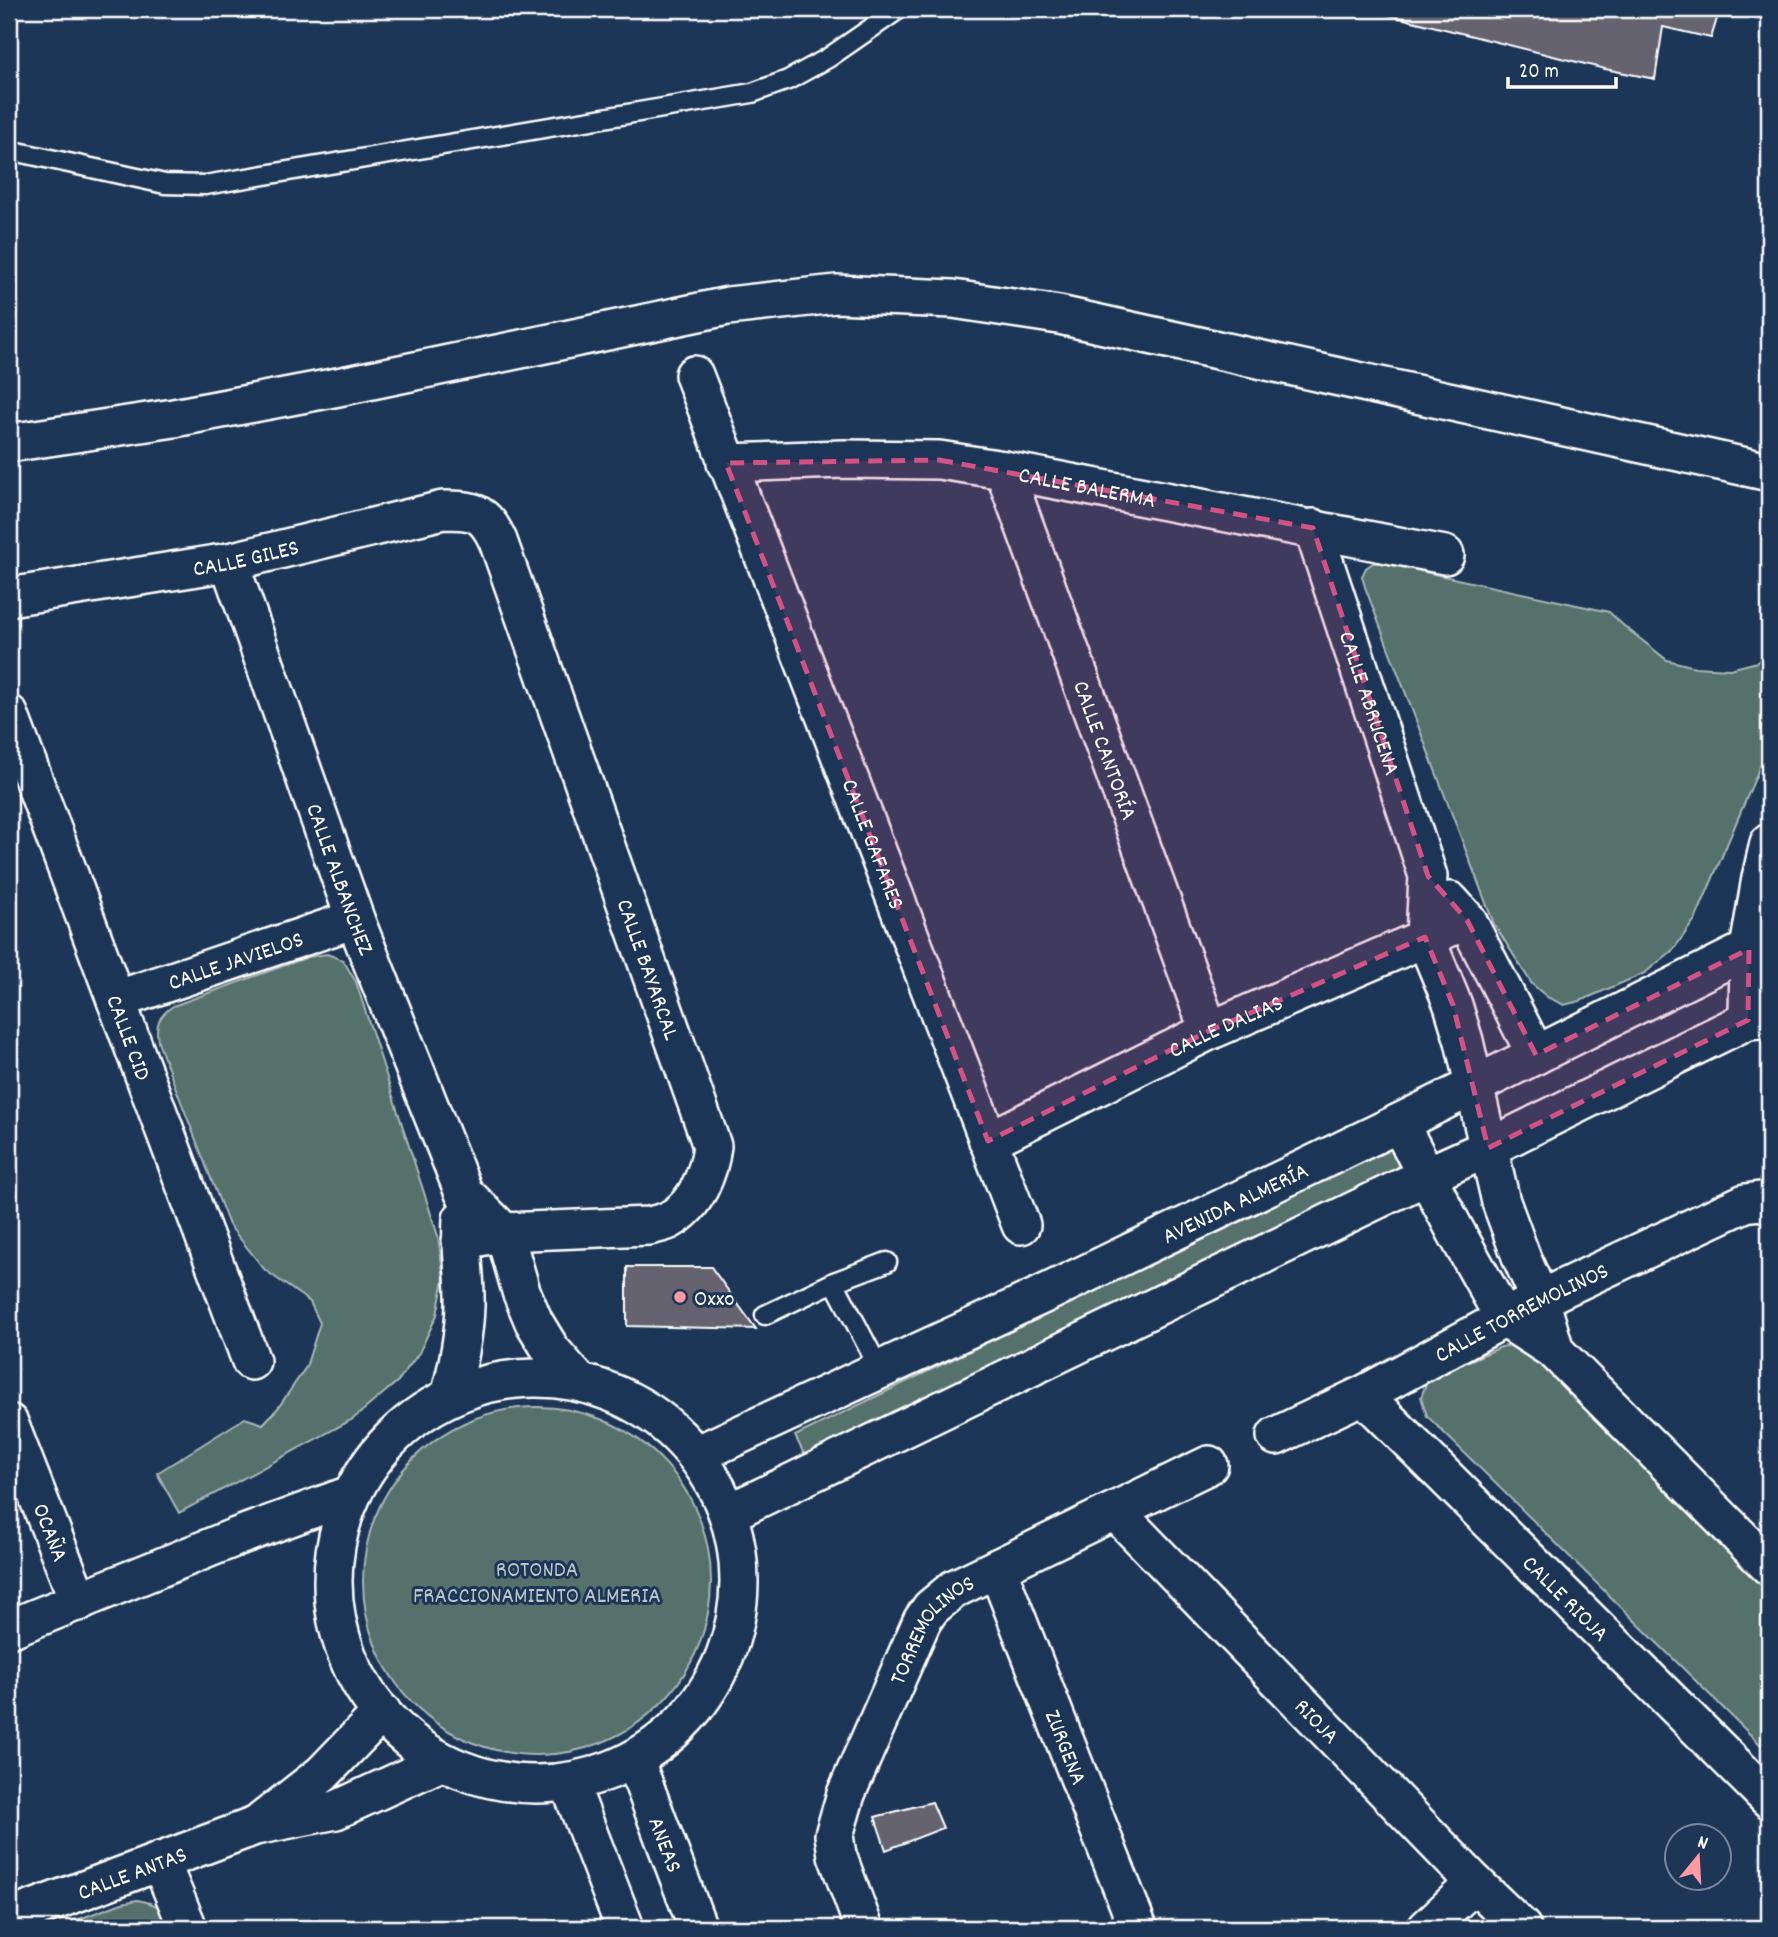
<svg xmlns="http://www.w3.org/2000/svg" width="1778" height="1937" viewBox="0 0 1778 1937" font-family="Dekko,sans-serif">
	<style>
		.green { fill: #566f6c; stroke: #aab7b6; stroke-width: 2 }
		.building { fill: #666471; stroke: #fff; stroke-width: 2 }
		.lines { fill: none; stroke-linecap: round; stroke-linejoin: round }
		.service-casing { stroke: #fff; stroke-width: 23 }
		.minor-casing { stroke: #fff; stroke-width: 42 }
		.service { stroke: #1d3557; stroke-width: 18 }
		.minor { stroke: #1d3557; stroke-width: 37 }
		.marked { fill: #d15284; fill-opacity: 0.2; stroke: #d15284; stroke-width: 5; stroke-dasharray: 14 9; stroke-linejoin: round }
		.poi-dot { fill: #ff9aa2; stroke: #1d3557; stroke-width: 2.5 }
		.labels { text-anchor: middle; stroke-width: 6; stroke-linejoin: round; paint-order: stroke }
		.street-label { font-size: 23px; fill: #fff; stroke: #1d3557 }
		.poi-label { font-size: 23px; fill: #fff; stroke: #1d3557; text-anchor: start }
		.park-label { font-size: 23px; fill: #bbc5c4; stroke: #1d3557 }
	</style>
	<rect width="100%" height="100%" fill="#1d3557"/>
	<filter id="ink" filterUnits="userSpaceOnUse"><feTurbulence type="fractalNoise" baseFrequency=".0143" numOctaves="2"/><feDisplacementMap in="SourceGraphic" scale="14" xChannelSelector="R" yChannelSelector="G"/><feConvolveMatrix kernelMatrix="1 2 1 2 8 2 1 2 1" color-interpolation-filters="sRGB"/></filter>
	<g filter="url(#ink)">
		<g class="green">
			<path d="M 1373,563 L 1383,563 L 1609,612 L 1624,626 L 1667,660 L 1695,667 L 1730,669 L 1769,659 L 1769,745 L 1696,918 L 1673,950 L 1645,973 L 1580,1001 L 1564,1005 L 1547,997 L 1532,984 L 1494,924 L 1365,587 L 1362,576 L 1366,568 Z"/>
			<path d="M 327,954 L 343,960 L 356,982 L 438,1236 L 444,1279 L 437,1315 L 419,1353 L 398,1381 L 353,1419 L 179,1513 L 157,1473 L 245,1418 L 263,1424 L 278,1408 L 306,1367 L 320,1323 L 310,1302 L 265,1270 L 229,1225 L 159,1045 C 154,1027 158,1016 173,1006 L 308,957 Z"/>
			<path d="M 1393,1145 L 1403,1166 L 805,1456 L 795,1436 Z"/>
			<path d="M 1512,1345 L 1533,1357 L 1769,1593 L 1769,1753 L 1427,1416 L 1421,1397 L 1428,1379 L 1501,1347 Z"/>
			<circle cx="537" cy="1581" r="174"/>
			<path d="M 137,1900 C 160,1904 164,1909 176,1928 L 55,1928 L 122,1903 Z"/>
		</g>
		<g class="building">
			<path d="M 1364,9 L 1720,9 L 1711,38 L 1663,27 L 1655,79 L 1605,69 Z"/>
			<path d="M 627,1267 L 711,1267 L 756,1329 L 627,1326 Z"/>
			<path d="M 932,1802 L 943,1828 L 886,1850 L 875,1817 Z"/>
		</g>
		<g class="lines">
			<g class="service-casing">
				<g id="service">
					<path d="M 9,150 L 165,184 L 205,185 L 752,93 L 788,80 L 828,58 L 899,9"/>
					<path d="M 834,1282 L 880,1370"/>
					<path d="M 765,1315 L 834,1282 L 887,1262"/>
				</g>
			</g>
			<g class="minor-casing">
				<g id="minor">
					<path id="s1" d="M 694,375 L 1021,1225"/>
					<path d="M 9,443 L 174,418 L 338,387 L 728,306 L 836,294 L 953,299 L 1059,315 L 1769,472"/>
					<path id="s2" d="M 726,463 L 843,459 L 939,460 L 1004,470 L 1445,555"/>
					<path id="s3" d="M 1004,470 L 1209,1031"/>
					<path id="s4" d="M 1313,528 L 1428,876 L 1425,937 L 1453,1005 L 1464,1041 L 1501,1202 L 1522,1259 L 1540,1299 L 1555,1351"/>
					<path id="s5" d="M 229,562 L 355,919 L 464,1193 L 504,1232 L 521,1291 L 534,1322 L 551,1350 L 579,1382"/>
					<path id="s6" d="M 9,597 L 229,562 L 443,510 C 474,510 484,511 498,541 L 712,1146 C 709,1173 696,1205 671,1219 C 665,1223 656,1224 649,1226 L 504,1232 L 461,1241"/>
					<path id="s7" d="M 9,714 L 251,1361"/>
					<path d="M 1450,901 L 1467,920 L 1536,1055"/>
					<path id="s8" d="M 116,1000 L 355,919"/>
					<path d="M 1748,1020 L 1749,949 L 1761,878 L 1769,843"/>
					<path d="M 1399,1123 L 1455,1230 L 1504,1318 L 1555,1351 L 1769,1566"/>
					<path id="s9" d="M 988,1141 L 1209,1031 L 1467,920"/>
					<circle cx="536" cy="1581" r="203"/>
					<path id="s10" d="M 1363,1395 L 1769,1799"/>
					<path d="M 450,1396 C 458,1366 464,1337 465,1306 C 466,1277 460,1248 462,1219"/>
					<path id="s11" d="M 9,1423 L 79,1602"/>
					<path id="s12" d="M 1276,1436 L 1363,1395 L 1540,1299 L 1745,1203 L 1760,1201 L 1769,1204"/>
					<path id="s13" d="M 696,1455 L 1042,1295 L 1399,1123 L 1749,949 L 1769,949"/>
					<path id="s14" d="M 1116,1512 L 1475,1883 L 1522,1928"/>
					<path d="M 729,1513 L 1426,1176 L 1488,1148 L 1748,1020 L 1769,1018"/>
					<path id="s15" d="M 997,1568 L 1138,1928"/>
					<path d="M 9,1629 L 236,1537 L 350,1495"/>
					<path id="s16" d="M 635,1761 L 698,1928"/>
					<path d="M 569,1783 L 625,1928"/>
					<path d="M 262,1821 L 322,1774 L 382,1712"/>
					<path d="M 160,1861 L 188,1928"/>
					<path id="s17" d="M 9,1918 L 255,1826 L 336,1810 L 441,1762"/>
					<path id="s18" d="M 864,1928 L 837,1855 L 834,1835 L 846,1794 L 922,1621 L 931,1608 L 954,1589 L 1209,1465"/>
					<path d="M 1427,1928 L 1475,1883"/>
				</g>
			</g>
			<use href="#service" class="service"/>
			<use href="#minor" class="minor"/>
		</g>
	</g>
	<path class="marked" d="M 939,460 L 1313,528 L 1428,876 L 1467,920 L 1536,1055 L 1749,949 L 1748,1020 L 1488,1148 L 1453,1005 L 1425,937 L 1209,1031 L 988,1141 L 726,463 Z"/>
	<circle class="poi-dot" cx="680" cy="1297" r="7"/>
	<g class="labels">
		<g class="street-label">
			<text dy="8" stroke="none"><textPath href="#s2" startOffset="364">CALLE BALERMA</textPath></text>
			<text dy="8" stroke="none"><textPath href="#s6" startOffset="240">CALLE GILES</textPath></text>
			<text dy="8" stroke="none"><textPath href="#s4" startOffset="184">CALLE ABRUCENA</textPath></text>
			<text dy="8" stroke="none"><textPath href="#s3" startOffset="298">CALLE CANTORÍA</textPath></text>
			<text dy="8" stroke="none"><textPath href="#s1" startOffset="502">CALLE GAFARES</textPath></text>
			<text dy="8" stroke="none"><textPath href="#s5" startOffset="336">CALLE ALBANCHEZ</textPath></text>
			<text dy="8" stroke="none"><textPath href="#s8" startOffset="126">CALLE JAVIELOS</textPath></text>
			<text dy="8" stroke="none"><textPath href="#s6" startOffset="966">CALLE BAYARCAL</textPath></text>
			<text dy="8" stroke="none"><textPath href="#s9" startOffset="264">CALLE DALIAS</textPath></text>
			<text dy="8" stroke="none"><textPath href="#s7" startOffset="345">CALLE CID</textPath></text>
			<text dy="8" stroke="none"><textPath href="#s13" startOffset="595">AVENIDA ALMERÍA</textPath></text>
			<text dy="8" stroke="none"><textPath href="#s12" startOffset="275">CALLE TORREMOLINOS</textPath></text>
			<text dy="8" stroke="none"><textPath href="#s11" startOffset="117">OCAÑA</textPath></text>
			<text dy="8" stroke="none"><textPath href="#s10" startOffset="287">CALLE RIOJA</textPath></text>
			<text dy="8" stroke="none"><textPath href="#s18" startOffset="329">TORREMOLINOS</textPath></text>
			<text dy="8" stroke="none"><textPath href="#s14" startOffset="290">RIOJA</textPath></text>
			<text dy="8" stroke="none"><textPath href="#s15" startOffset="192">ZURGENA</textPath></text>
			<text dy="8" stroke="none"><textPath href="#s16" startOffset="89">ANEAS</textPath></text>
			<text dy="8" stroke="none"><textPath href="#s17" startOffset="131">CALLE ANTAS</textPath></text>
		</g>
		<g class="poi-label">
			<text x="694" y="1305">Oxxo</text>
		</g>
		<g class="park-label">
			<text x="537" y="1576">ROTONDA<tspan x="537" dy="26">FRACCIONAMIENTO ALMERIA</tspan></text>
		</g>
	</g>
	<rect width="1778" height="1937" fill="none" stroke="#1d3557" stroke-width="35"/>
	<rect x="18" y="18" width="1743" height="1902" fill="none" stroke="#fff" stroke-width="2.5" filter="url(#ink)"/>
	<g transform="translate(1698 1857) rotate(18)"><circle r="33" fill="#1d3557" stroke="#77869a" stroke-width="2"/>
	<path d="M0-5L12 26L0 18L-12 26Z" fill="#ff9aa2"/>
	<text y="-10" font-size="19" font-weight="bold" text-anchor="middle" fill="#ffffff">N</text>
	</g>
	<path d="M1508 77v10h108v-10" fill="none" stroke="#ffffff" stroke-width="3.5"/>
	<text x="1519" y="77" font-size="21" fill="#ffffff" stroke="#1d3557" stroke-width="5" paint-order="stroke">20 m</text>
</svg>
